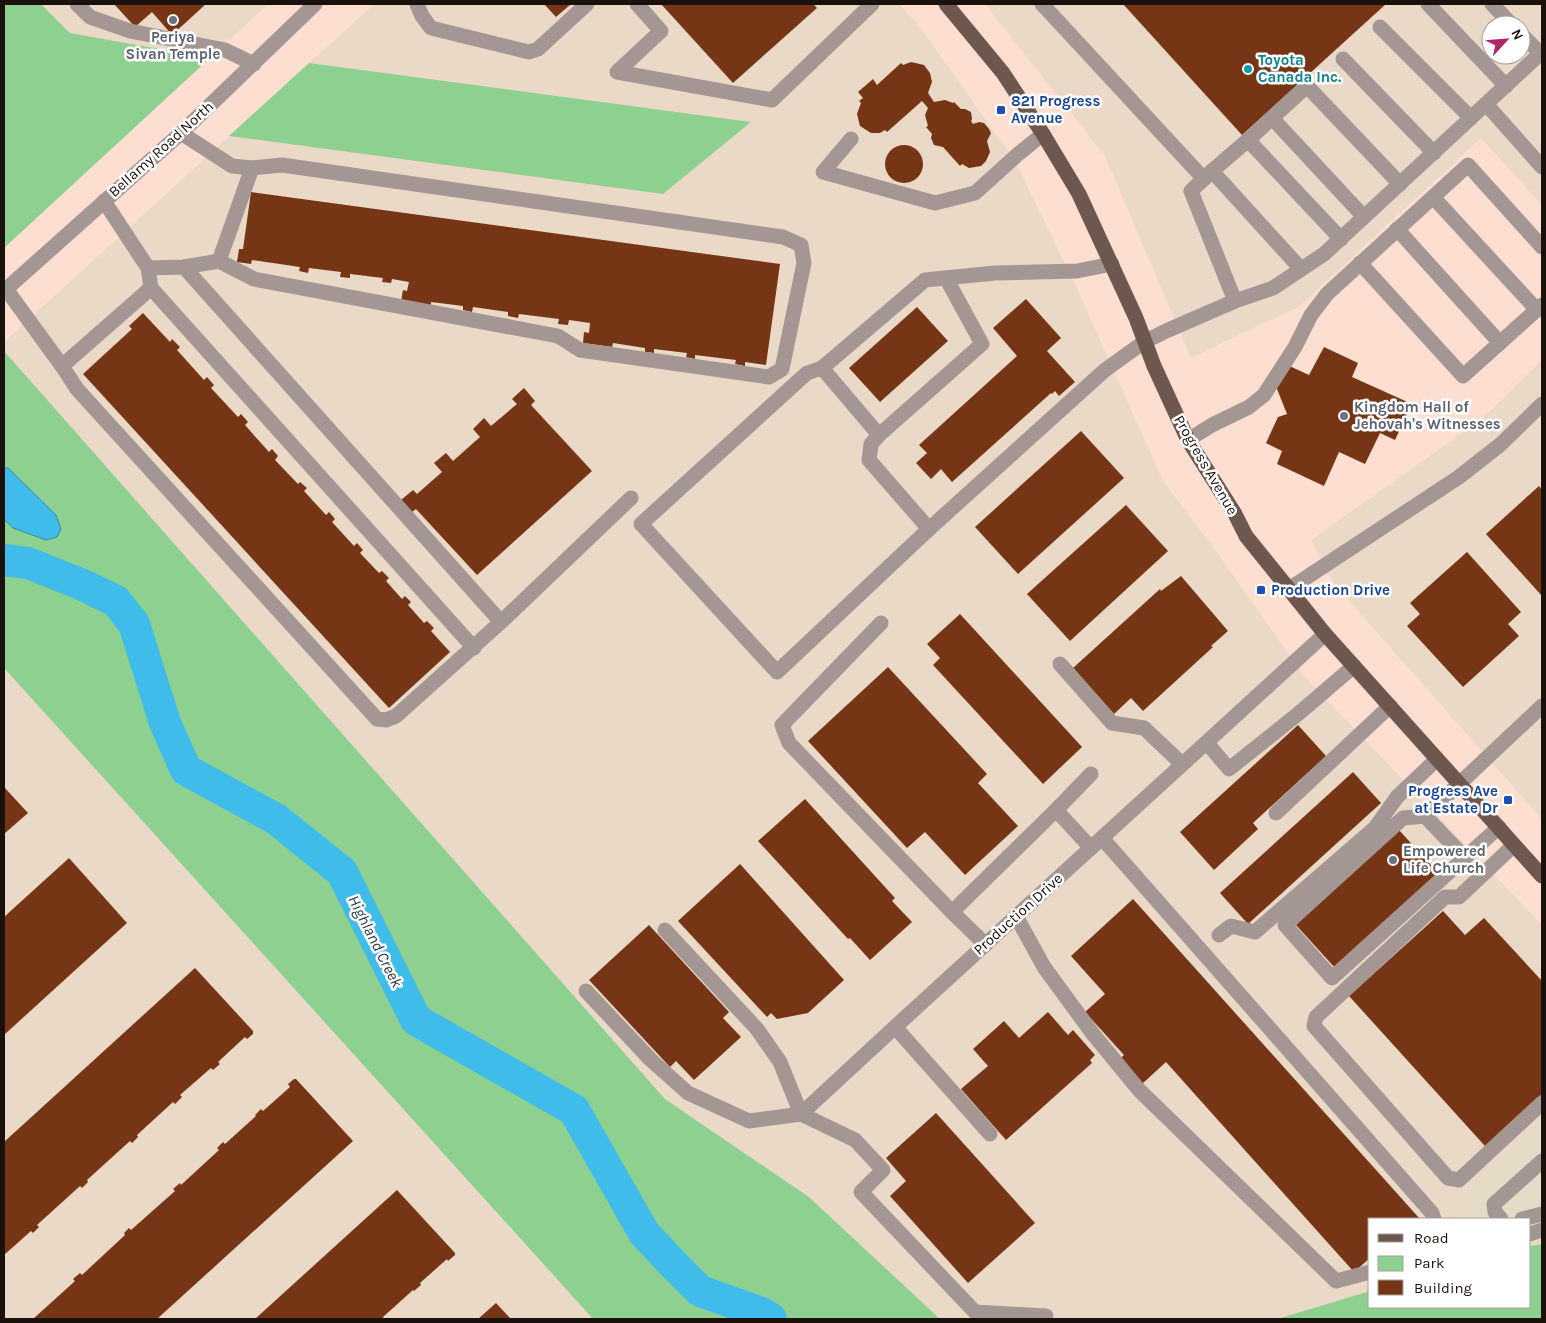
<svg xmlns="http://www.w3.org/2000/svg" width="1546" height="1323" viewBox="0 0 1546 1323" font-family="Karla,sans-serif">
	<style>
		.commercial { fill: #e6dbc7 }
		.industrial { fill: #ebd9c8; fill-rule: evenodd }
		.green { fill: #8ed08f }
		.water { fill: #40bceb; stroke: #3588a8 }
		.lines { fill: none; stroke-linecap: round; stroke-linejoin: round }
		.river { stroke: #40bceb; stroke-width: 32 }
		.building { fill: #763615 }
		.minor { stroke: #a49793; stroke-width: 15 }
		.major { stroke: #6d574f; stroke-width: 15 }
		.worship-dot { fill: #6b7280; stroke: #fff; stroke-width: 2 }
		.culture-dot { fill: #0f9aa8; stroke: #fff; stroke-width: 2 }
		.transit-dot { fill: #1a4fb4; stroke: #fff; stroke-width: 2 }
		.labels { text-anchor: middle; stroke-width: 5; stroke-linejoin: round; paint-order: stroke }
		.worship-label { font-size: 15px; font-weight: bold; fill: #5b616d; stroke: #fff; text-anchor: start }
		.culture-label { font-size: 15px; font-weight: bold; fill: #0d838f; stroke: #fff; text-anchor: start }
		.transit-label { font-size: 15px; font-weight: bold; fill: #164399; stroke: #fff; text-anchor: start }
		.street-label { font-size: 15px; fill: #1a100c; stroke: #fff }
		.water-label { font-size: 16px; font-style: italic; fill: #1d323b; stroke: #fff }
	</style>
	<rect width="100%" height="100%" fill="#fddfd2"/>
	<path class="commercial" d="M 1542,1120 L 1542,1244 L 1530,1246 L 1530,1219 L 1465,1219 L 1447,1201 Z"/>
	<g class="industrial">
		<path d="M 41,4 L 268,4 L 210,58 L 70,33 Z"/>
		<path d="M 374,4 L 899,4 L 917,23 L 1015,161 L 1075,284 L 1163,481 L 1216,551 L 1304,676 L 1542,925 L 1542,1120 L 1447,1201 L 1465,1219 L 1370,1219 L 1370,1291 L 1277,1319 L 940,1319 L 809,1197 L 665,1099 L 4,351 L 4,342 Z"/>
		<path d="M 985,4 L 1542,4 L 1542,205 L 1481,138 L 1300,306 L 1191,358 L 1105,156 ZM 1491,25 L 1521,25 L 1521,55 L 1491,55 Z"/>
		<path d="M 1542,360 L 1542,819 L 1334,584 L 1311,540 L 1482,419 Z"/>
		<path d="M 4,668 L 523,1243 L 593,1319 L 4,1319 Z"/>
	</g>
	<g class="green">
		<path d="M 4,4 L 41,4 L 70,33 L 210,58 L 4,248 Z"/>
		<path d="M 309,63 L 751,122 L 663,194 L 229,136 Z"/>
		<path d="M 4,351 L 665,1099 L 809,1197 L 940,1319 L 593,1319 L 4,668 Z"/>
		<path d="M 1542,1244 L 1542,1319 L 1277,1319 L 1370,1291 L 1370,1307 L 1530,1307 L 1530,1246 Z"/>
	</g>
	<path class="water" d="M 4,468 L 8,468 L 56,515 L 61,529 L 57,537 L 46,540 L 13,528 L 4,519 Z"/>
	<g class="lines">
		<path class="river" d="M 4,560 L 28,563 L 83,585 L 116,601 L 134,624 L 165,723 L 186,770 L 276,819 L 342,872 L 416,1020 L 574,1110 L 644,1233 L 675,1266 L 700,1291 L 762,1313 L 771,1319"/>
	</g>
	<g class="building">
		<path d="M 114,4 L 206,4 L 172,35 L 152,12 L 135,27 Z"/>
		<path d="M 544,4 L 571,4 L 556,17 Z"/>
		<path d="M 661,4 L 813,4 L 817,8 L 733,83 Z"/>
		<path d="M 1123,4 L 1386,4 L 1242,135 Z"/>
		<path d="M 911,62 L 924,65 L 930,73 L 932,82 L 928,93 L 934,102 L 945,100 L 953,103 L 954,102 L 961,109 L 965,109 L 971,112 L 972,119 L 971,121 L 973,124 L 979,122 L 984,123 L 989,129 L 991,133 L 987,141 L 990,152 L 986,161 L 981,166 L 969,168 L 962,164 L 960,166 L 943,147 L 934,145 L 931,138 L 932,134 L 926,127 L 928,126 L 925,115 L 928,108 L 922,101 L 887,132 L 885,130 L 880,133 L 871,133 L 860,126 L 857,114 L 861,103 L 859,101 L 863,98 L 858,92 L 873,79 L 877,85 L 901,63 L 903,65 Z"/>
		<circle cx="904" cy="164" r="19"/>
		<path d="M 251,192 L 780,264 L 766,365 L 745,362 L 745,366 L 735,364 L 736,360 L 695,355 L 695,359 L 686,357 L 687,353 L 654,349 L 654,353 L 645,352 L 645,348 L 613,343 L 612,347 L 583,343 L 584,332 L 589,333 L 590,323 L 569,320 L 568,325 L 558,324 L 559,319 L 519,314 L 518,318 L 508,316 L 508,312 L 473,307 L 472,312 L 463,310 L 463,306 L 431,302 L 431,306 L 401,302 L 403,290 L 407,291 L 409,282 L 392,279 L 391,283 L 382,282 L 383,278 L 350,274 L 350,278 L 340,277 L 341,272 L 309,268 L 308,273 L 299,271 L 300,267 L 252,260 L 251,264 L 237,262 L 239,249 L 243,249 Z"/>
		<path d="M 1026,299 L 1061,338 L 1047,351 L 1075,382 L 1059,396 L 1055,391 L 1052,394 L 1051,393 L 952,482 L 941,469 L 931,479 L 916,463 L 927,453 L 919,445 L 1017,356 L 993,328 Z"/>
		<path d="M 917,307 L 948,341 L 880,402 L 849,368 Z"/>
		<path d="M 143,313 L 170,342 L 172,339 L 180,347 L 177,350 L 204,380 L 207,377 L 214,385 L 211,388 L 238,417 L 241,414 L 248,422 L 245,425 L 269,452 L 272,449 L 278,456 L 275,460 L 298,484 L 300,482 L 307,488 L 304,491 L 326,515 L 329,512 L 335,519 L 332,522 L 354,546 L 357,543 L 363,550 L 360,553 L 379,573 L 382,571 L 389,578 L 386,581 L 402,599 L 405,596 L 411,602 L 408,605 L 424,623 L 427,621 L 434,628 L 431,631 L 450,652 L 389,708 L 83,374 L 132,329 L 129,326 Z"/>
		<path d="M 1324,347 L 1358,363 L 1352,377 L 1412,404 L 1395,440 L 1380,433 L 1365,464 L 1339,452 L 1324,486 L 1277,464 L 1282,451 L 1266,443 L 1278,417 L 1287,414 L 1275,384 L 1285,364 L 1309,375 Z"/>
		<path d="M 524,388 L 535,401 L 531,405 L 592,471 L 477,575 L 416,509 L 412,512 L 401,500 L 413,490 L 417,494 L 442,472 L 434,463 L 446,453 L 453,461 L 480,437 L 473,429 L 484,418 L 491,426 L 517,404 L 512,399 Z"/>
		<path d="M 1081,431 L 1124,478 L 1018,574 L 975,527 Z"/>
		<path d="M 1539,486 L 1542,490 L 1542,596 L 1486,534 Z"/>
		<path d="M 1126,505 L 1168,551 L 1070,641 L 1027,594 Z"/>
		<path d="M 1467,552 L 1521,612 L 1508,624 L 1519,636 L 1463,687 L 1407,626 L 1420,614 L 1410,603 Z"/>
		<path d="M 1181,576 L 1228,631 L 1211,646 L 1213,647 L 1143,711 L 1131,698 L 1114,714 L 1073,668 L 1160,589 L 1161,591 Z"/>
		<path d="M 960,614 L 1082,747 L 1043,784 L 933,665 L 940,658 L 927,644 Z"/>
		<path d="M 888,667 L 987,774 L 978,783 L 1018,826 L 965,875 L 925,832 L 907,848 L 808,741 Z"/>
		<path d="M 1298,725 L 1326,756 L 1253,823 L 1258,829 L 1214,870 L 1180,832 Z"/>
		<path d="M 1353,772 L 1381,803 L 1248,924 L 1220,893 Z"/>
		<path d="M 4,787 L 28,813 L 4,834 Z"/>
		<path d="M 805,799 L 895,898 L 892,901 L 912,922 L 870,960 L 850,938 L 848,939 L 758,841 Z"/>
		<path d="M 1399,830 L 1440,875 L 1336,969 L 1296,925 Z"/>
		<path d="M 69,858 L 127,923 L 4,1035 L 4,917 Z"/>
		<path d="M 740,864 L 844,980 L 808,1013 L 777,1019 L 771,1013 L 767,1017 L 678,921 Z"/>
		<path d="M 1133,899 L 1420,1219 L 1370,1219 L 1370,1258 L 1354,1272 L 1166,1062 L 1142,1084 L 1120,1059 L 1124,1055 L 1085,1012 L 1105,994 L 1071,956 Z"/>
		<path d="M 1443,911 L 1465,935 L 1484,918 L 1542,981 L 1542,1094 L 1485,1146 L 1349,996 Z"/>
		<path d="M 649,925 L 729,1012 L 723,1018 L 741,1037 L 694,1080 L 676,1061 L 670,1067 L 589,980 Z"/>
		<path d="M 195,968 L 253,1031 L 253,1034 L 247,1039 L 245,1037 L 218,1062 L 220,1064 L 213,1070 L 211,1068 L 180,1095 L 182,1097 L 175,1104 L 173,1102 L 137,1135 L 138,1137 L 132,1143 L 130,1141 L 87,1180 L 88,1182 L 82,1188 L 80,1186 L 37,1225 L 39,1227 L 33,1233 L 31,1231 L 4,1255 L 4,1142 Z"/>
		<path d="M 1048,1012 L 1068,1035 L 1073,1030 L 1095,1055 L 1090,1060 L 1092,1063 L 1006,1140 L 961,1089 L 988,1066 L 973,1049 L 1004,1021 L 1019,1038 Z"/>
		<path d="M 294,1079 L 296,1079 L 353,1141 L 157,1319 L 33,1319 L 75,1281 L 73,1279 L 80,1273 L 82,1275 L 125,1235 L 124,1233 L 129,1228 L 131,1230 L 175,1191 L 173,1189 L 180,1183 L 181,1185 L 219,1150 L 217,1148 L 223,1142 L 225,1144 L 256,1116 L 255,1115 L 261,1109 L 263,1111 L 290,1087 L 288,1084 Z"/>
		<path d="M 936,1113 L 1035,1223 L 968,1283 L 890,1196 L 906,1181 L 886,1158 Z"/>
		<path d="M 397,1190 L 455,1253 L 455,1255 L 448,1261 L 447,1259 L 420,1283 L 421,1285 L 414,1291 L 413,1290 L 383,1317 L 384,1319 L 255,1319 Z"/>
		<path d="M 496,1303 L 511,1319 L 478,1319 Z"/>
	</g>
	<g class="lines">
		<g class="minor">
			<path d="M 77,4 L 90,17 L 130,31 L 225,50 L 254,64"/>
			<path d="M 417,4 L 422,16 L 431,28 L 529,52 L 538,49 L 587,4"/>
			<path d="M 637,4 L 661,31 L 617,72 L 772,100 L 872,4"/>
			<path d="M 1042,4 L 1204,179"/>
			<path d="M 1428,4 L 1506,86"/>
			<path d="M 1492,4 L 1512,25"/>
			<path d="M 1380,27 L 1471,118"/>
			<path d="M 1521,34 L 1541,54"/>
			<path d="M 1343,59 L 1434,153"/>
			<path d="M 1486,104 L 1542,167"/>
			<path d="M 1272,118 L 1307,86 L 1400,184"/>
			<path d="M 851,139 L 823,172 L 935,203 L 975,193 L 1017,155 L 1043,134"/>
			<path d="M 1248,140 L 1272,118 L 1364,217"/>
			<path d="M 1212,171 L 1248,140 L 1341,239"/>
			<path d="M 1433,197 L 1537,310"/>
			<path d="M 1397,229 L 1500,343"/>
			<path d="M 219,261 L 252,168"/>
			<path d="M 1360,263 L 1463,376 L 1542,305"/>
			<path d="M 184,267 L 501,622"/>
			<path d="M 148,268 L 184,267 L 219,261 L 254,279 L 558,336 L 580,350 L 769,377 L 782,369 L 804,263 L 801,245 L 783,237 L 282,165 L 252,168 L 232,166 L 181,133"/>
			<path d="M 946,278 L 982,344 L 879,435 L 822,368 L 925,280 L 995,273 L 1077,271 L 1112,264"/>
			<path d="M 151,288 L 474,648"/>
			<path d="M 6,289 L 62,366 L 151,288 L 148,268 L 104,201"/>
			<path d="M 4,291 L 181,133 L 315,4"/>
			<path d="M 1235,301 L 1191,191 L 1212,171 L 1301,269"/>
			<path d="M 62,366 L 77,389 L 377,719 L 386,720 L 396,716 L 501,622 L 631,498"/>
			<path d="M 822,368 L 807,373 L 641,524 L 777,672 L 929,529 L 1105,370 L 1144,342 L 1166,331 L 1235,301 L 1273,288 L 1324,254 L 1542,52"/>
			<path d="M 879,435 L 871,444 L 869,460 L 929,529"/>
			<path d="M 1188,440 L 1212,425 L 1249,407 L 1264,395 L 1295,347 L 1311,315 L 1327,294 L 1468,165 L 1542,247"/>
			<path d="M 1289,589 L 1459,477 L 1501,444 L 1542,404"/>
			<path d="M 881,623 L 782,725 L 789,743 L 952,912 L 1056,810 L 1091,848"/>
			<path d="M 1060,664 L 1112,723 L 1144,728 L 1182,764"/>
			<path d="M 1207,743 L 1229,769 L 1298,714 L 1354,666"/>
			<path d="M 1056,810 L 1091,774"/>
			<path d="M 1276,813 L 1390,706"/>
			<path d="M 1425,816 L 1465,858"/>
			<path d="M 1499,827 L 1332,978 L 1285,925 L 1403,818 L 1425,816 L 1542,706"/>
			<path d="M 1102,838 L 1432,1213 L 1434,1219"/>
			<path d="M 1514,845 L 1459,897 L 1445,897 L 1316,1017 L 1314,1026 L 1448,1178 L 1459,1180 L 1542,1103"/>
			<path d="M 952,912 L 985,944"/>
			<path d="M 1016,916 L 1044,967 L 1093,1034 L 1139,1090 L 1336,1281 L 1370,1272"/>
			<path d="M 665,930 L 757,1029 L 780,1062 L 801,1114"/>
			<path d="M 1219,935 L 1231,926 L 1255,932 L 1375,828 L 1397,797 L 1437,759"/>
			<path d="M 586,991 L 651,1060 L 688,1093 L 749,1121 L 801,1114 L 855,1140 L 883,1170 L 861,1192 L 975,1312 L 1046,1316"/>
			<path d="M 895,1027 L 990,1134"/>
			<path d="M 801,1114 L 895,1027 L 1325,634"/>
			<path d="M 1501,1219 L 1495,1212 L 1494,1204 L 1542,1161"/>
			<path d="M 1522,1219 L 1542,1214"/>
			<path d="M 1530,1234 L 1542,1230"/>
		</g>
		<path class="major" d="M 946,4 L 1003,73 L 1043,134 L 1079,194 L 1136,318 L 1154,366 L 1188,440 L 1235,514 L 1246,536 L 1325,634 L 1542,876"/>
	</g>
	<g class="worship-dot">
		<circle cx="173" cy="20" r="5"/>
		<circle cx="1344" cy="416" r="5"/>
		<circle cx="1393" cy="860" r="5"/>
	</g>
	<circle class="culture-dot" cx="1248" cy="69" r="5"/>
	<g class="transit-dot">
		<rect x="996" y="105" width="10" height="10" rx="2.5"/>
		<rect x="1256" y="585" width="10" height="10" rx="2.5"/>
		<rect x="1503" y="795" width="10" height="10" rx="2.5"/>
	</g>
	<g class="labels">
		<g class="worship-label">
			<text x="173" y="42" text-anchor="middle">Periya<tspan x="173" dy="17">Sivan Temple</tspan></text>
			<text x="1354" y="412">Kingdom Hall of<tspan x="1354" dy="17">Jehovah's Witnesses</tspan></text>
			<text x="1403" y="856">Empowered<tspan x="1403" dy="17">Life Church</tspan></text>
		</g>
		<g class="culture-label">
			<text x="1258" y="65">Toyota<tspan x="1258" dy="17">Canada Inc.</tspan></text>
		</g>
		<g class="transit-label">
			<text x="1011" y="106">821 Progress<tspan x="1011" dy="17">Avenue</tspan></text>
			<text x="1271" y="595">Production Drive</text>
			<text x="1498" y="796" text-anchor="end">Progress Ave<tspan x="1498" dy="17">at Estate Dr</tspan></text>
		</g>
		<g class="street-label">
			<text transform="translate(161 149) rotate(-42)" y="5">Bellamy Road North</text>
			<text transform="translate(1206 465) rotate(60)" y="5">Progress Avenue</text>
			<text transform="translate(1018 914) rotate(-42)" y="5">Production Drive</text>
		</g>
		<g class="water-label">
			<text transform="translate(376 941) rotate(63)" y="6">Highland Creek</text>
		</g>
	</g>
	<rect width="1546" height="1323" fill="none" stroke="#1a100c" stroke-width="10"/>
	<rect x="1368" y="1218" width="162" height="90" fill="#ffffff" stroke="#a39f9e"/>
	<rect x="1378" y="1234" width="25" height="8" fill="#6d574f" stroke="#a39f9e"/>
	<text x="1414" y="1243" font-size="15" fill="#1a100c">Road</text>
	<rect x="1378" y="1256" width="25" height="15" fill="#8ed08f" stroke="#a39f9e"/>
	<text x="1414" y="1268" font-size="15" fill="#1a100c">Park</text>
	<rect x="1378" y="1280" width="25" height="15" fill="#763615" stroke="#a39f9e"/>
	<text x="1414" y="1293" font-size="15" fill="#1a100c">Building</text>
	<g transform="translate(1506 40) rotate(64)"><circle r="24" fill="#ffffff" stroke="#a39f9e"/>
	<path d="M0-4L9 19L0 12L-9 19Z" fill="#ae286e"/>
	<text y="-8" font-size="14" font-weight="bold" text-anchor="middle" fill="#1a100c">N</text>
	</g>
</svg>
